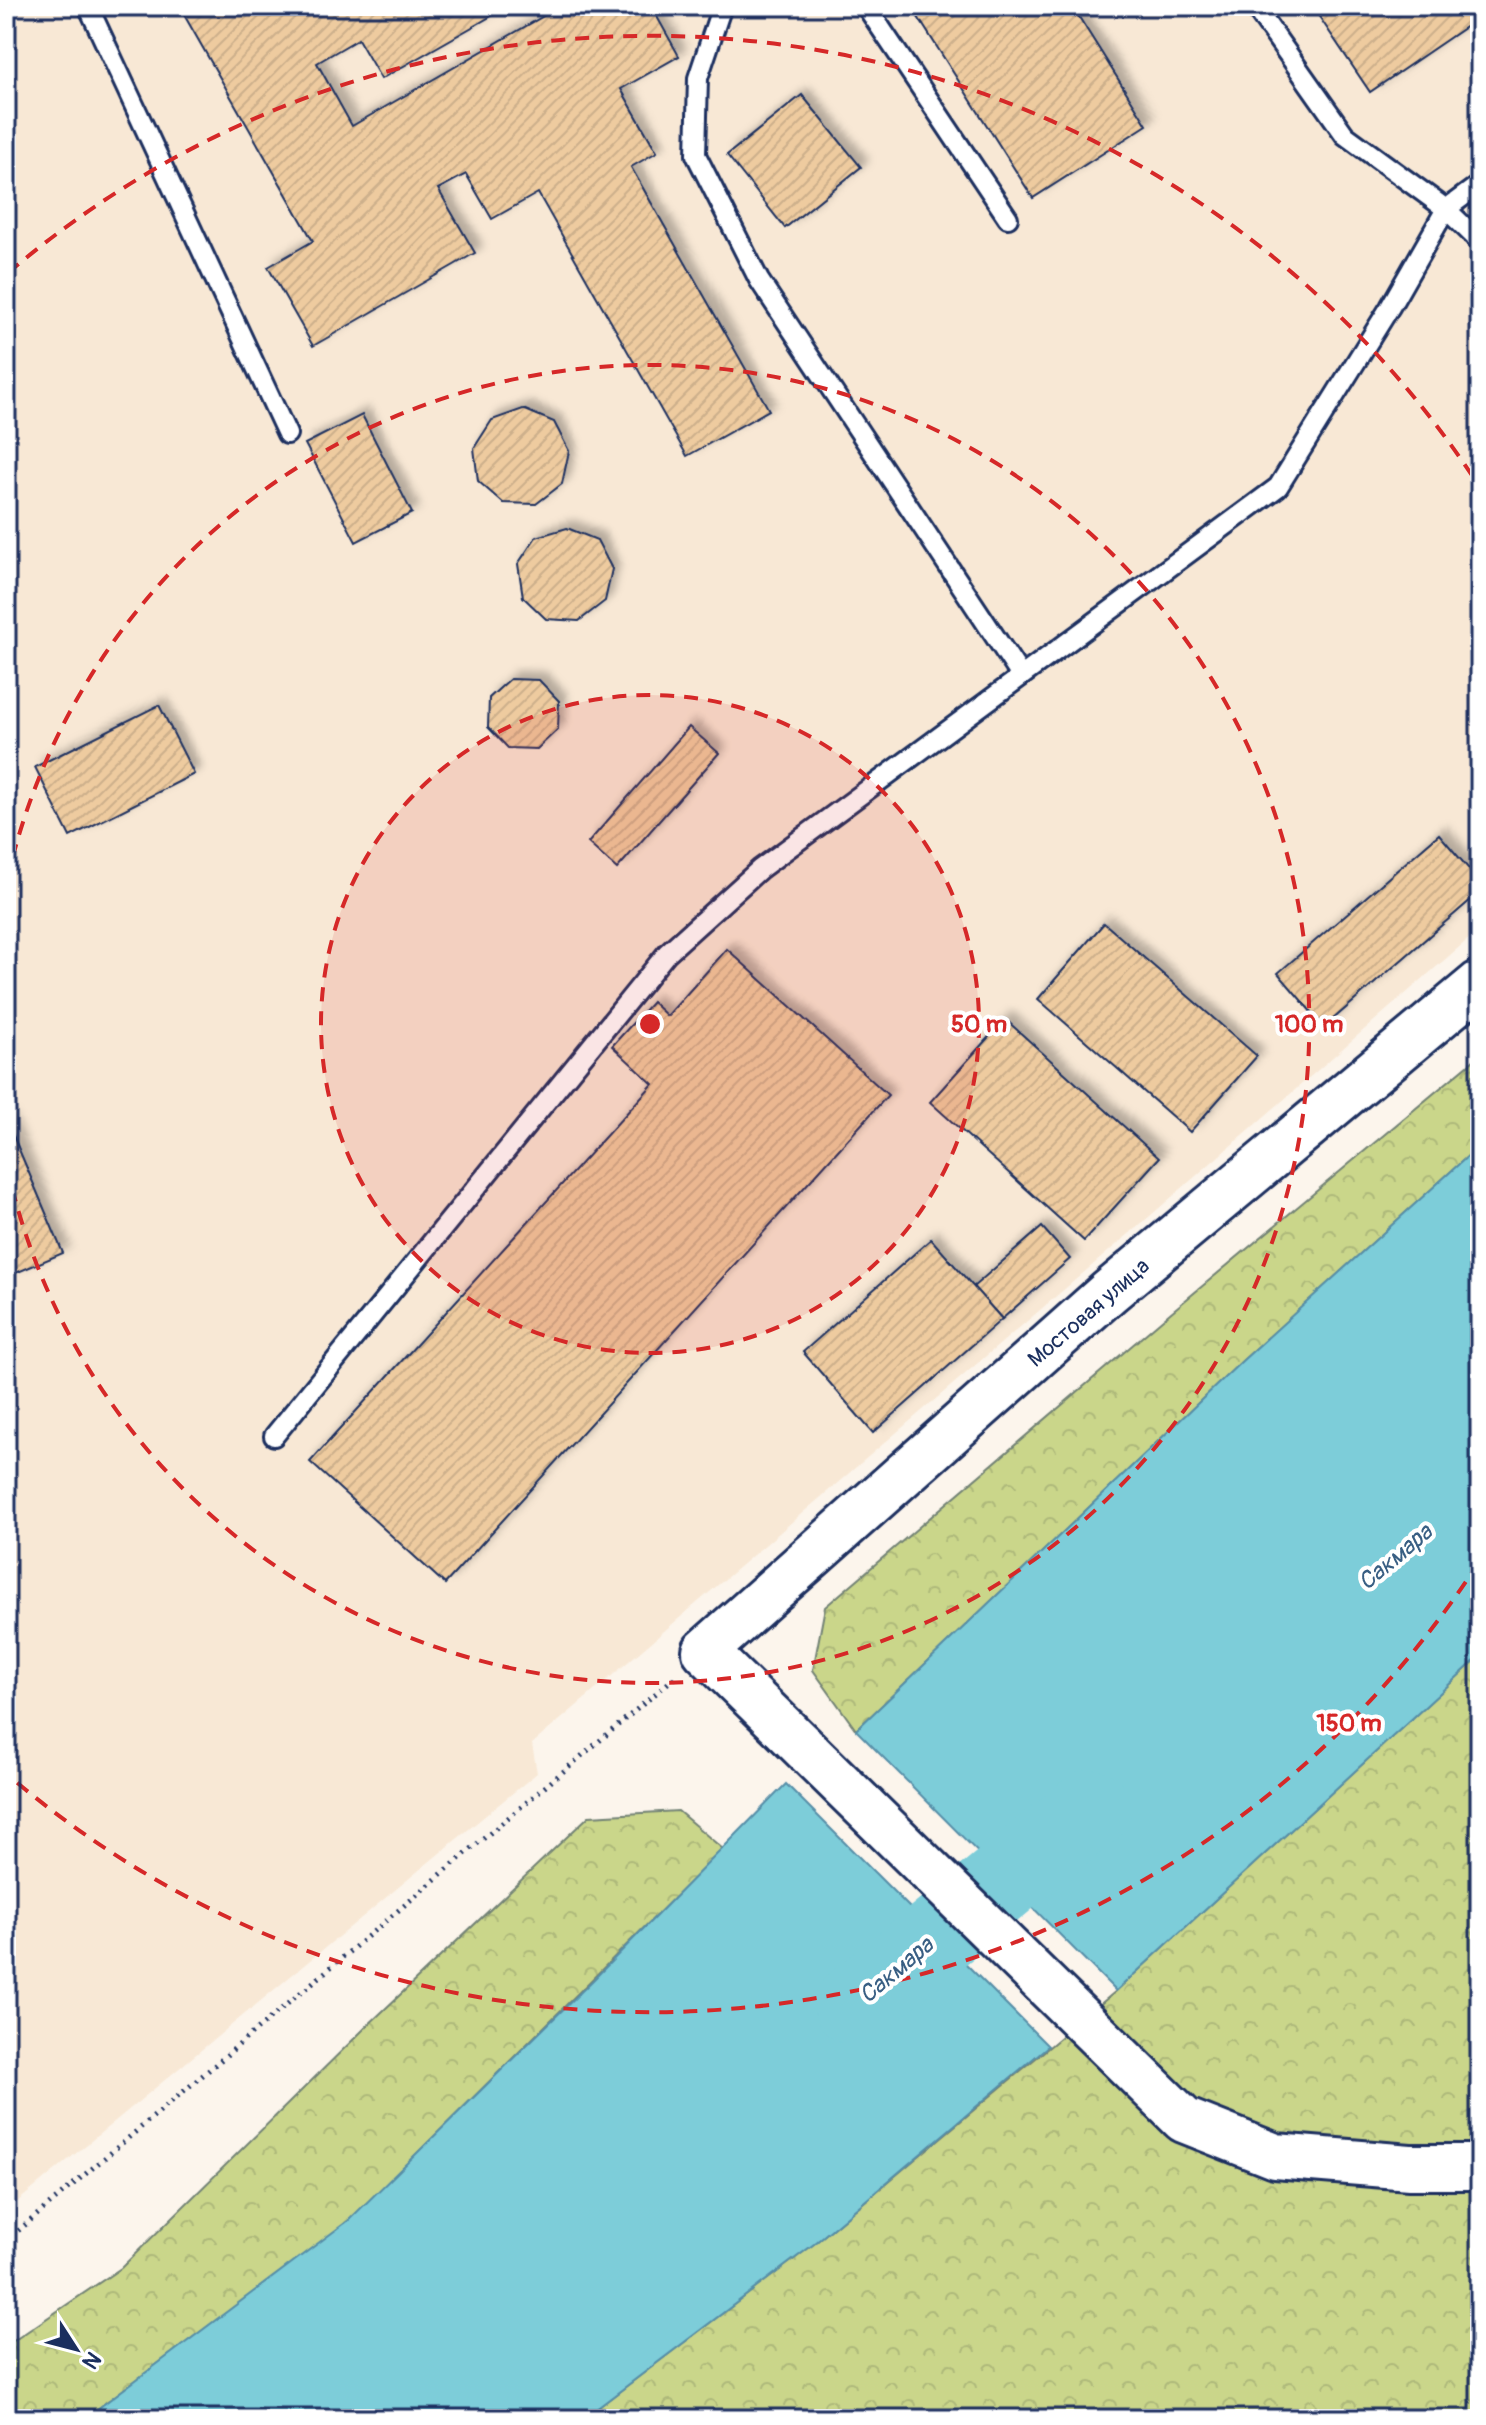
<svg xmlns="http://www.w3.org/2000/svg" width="1486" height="2425" viewBox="0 0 1486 2425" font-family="Pangolin,sans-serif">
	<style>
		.built { fill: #f8e8d5 }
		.forest { fill: url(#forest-crowns); stroke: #728274; stroke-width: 2 }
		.water { fill: #7dcdd9; stroke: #568ea8; stroke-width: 2 }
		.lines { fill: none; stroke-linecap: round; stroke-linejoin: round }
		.river { stroke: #7dcdd9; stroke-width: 80 }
		.building { fill: url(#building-hatch); stroke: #1b2f5e; stroke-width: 2; filter: url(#shadow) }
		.service-casing { stroke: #1b2f5e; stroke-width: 24 }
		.tertiary-casing { stroke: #1b2f5e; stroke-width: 50 }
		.path { stroke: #1b2f5e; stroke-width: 5; stroke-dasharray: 2 6; stroke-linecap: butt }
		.service { stroke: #fff; stroke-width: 18 }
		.tertiary { stroke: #fff; stroke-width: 44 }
		.ring { fill: none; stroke: #d62828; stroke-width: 4; stroke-dasharray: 14 10 }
		.labels { text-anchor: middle; stroke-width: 8; stroke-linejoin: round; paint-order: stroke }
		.street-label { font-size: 22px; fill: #1b2f5e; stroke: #fff }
		.water-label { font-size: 24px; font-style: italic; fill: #385e83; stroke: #fff }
		.centre { fill: #d62828; stroke: #fff; stroke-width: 4 }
		.ring-label { font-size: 24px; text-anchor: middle; font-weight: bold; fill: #d62828; stroke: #fff; stroke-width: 8; stroke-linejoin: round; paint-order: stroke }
	</style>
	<defs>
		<pattern id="forest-crowns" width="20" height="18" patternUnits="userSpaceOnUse" patternTransform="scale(2)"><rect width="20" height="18" fill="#cad68a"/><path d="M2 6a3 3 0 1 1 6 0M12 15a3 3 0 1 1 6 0" fill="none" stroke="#adb87a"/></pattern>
		<pattern id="building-hatch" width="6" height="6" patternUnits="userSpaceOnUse" patternTransform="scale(2)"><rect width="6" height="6" fill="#eecb9f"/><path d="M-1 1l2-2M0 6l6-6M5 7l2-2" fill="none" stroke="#ccaf8b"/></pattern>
		<filter id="shadow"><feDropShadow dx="7" dy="-7" stdDeviation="4" flood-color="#0004"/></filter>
	</defs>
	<rect width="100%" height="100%" fill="#fcf5ec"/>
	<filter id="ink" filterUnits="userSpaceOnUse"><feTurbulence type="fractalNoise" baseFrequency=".0125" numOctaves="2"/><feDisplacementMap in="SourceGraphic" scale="16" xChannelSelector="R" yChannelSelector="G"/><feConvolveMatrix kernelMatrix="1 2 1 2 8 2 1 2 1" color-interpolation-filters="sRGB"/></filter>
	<g filter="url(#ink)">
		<path class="built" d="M 6,6 L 1480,6 L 1480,929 L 1150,1216 L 532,1744 L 537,1773 L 6,2211 Z"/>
		<g class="forest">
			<path d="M 1480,1055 L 1480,1145 L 1242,1361 L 856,1730 L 813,1670 L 825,1607 L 1170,1313 Z"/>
			<path d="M 1480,1656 L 1480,2419 L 583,2419 L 814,2244 L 1116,1991 Z"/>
			<path d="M 678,1811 L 723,1849 L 349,2221 L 84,2419 L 6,2419 L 6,2346 L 121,2268 L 365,2028 L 589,1816 Z"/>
		</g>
		<g class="water">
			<path d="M 1480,1145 L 1480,1656 L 1116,1991 L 856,1730 L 1242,1361 Z"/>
			<path d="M 786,1784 L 1048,2046 L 814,2244 L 583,2419 L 84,2419 L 349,2220 L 594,1979 Z"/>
		</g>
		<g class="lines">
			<path class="river" d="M 854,2005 L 1091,1809"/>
		</g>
		<g class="building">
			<path d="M 179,6 L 509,6 L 381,79 L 358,39 L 317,63 L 352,126 L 561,6 L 651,6 L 679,56 L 621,89 L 657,152 L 631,167 L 769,410 L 687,456 L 538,193 L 492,219 L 466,174 L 438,189 L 475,253 L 313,346 L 268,267 L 313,241 Z"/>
			<path d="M 911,6 L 1072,6 L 1147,125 L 1033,198 Z"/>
			<path d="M 1312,6 L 1480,6 L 1480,17 L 1370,92 Z"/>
			<path d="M 802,95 L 861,167 L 785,228 L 727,155 Z"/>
			<path d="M 523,409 L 554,422 L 569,451 L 562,484 L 536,504 L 503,503 L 478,481 L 474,448 L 492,420 Z"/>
			<path d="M 362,415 L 412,513 L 356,542 L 305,444 Z"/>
			<path d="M 567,528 L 597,540 L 612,569 L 605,601 L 579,621 L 546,619 L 523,597 L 518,564 L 536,537 Z"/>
			<path d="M 510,679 L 539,680 L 559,701 L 558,729 L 537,749 L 508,748 L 488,727 L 489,698 Z"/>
			<path d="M 159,705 L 194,774 L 70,837 L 35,767 Z"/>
			<path d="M 689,727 L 719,753 L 617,869 L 588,843 Z"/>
			<path d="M 1439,834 L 1480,882 L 1480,892 L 1324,1027 L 1278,973 Z"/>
			<path d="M 1104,923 L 1257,1056 L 1190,1132 L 1038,999 Z"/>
			<path d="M 727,949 L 888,1095 L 445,1584 L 310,1462 L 653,1084 L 612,1046 L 652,1002 L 667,1016 Z"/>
			<path d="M 1005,1019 L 1159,1158 L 1084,1241 L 930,1102 Z"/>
			<path d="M 6,1119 L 63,1253 L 11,1275 L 6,1263 Z"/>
			<path d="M 1042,1227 L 1070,1259 L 1002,1319 L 973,1287 Z"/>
			<path d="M 931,1239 L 1002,1319 L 873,1433 L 803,1352 Z"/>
		</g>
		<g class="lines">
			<g class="service-casing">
				<g id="service">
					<path d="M 88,6 L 287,434"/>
					<path d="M 722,6 L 698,78 L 696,155 L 759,280 L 1021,676"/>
					<path d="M 866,6 L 1008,218"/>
					<path d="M 1254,6 L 1345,135 L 1446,209 L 1480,242"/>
					<path d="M 274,1436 L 667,953 L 760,869 L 1278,487 L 1390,307 L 1446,209 L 1480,184"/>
				</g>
			</g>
			<g class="tertiary-casing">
				<path id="tertiary" d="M 1480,983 L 1109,1292 L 705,1651 L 1184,2120 L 1275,2156 L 1410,2167 L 1480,2167"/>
			</g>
			<path class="path" d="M 6,2241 L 674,1678"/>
			<use href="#service" class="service"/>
			<use href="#tertiary" class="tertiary"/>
		</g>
	</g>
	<circle cx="650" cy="1024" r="329" fill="#d62828" fill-opacity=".12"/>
	<g class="ring">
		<circle cx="650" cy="1024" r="329"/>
		<path d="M7 881A659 659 0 1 1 7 1167"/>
		<path d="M1479 1562A988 988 0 0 1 8 1775M8 273A988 988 0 0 1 1479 486"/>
	</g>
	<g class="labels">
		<g class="street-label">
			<text transform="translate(1088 1312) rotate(-41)" y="8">Мостовая улица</text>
		</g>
		<g class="water-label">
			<text transform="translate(1395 1557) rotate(-40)" y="8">Сакмара</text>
			<text transform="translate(896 1970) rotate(-40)" y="8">Сакмара</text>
		</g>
	</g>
	<circle cx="650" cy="1024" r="12" class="centre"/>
	<g class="ring-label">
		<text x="979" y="1032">50 m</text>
		<text x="1309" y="1032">100 m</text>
		<text x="1349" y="1731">150 m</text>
	</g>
	<rect width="1486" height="2425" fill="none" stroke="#fff" stroke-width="32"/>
	<rect x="16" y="16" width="1454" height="2393" fill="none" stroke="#1b2f5e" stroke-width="3" filter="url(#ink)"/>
	<g transform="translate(76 2349) rotate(126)" stroke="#ffffff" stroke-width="6" paint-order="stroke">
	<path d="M0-6L14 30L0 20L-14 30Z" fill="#1b2f5e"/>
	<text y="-12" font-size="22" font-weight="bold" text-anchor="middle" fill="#1b2f5e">N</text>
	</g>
</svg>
